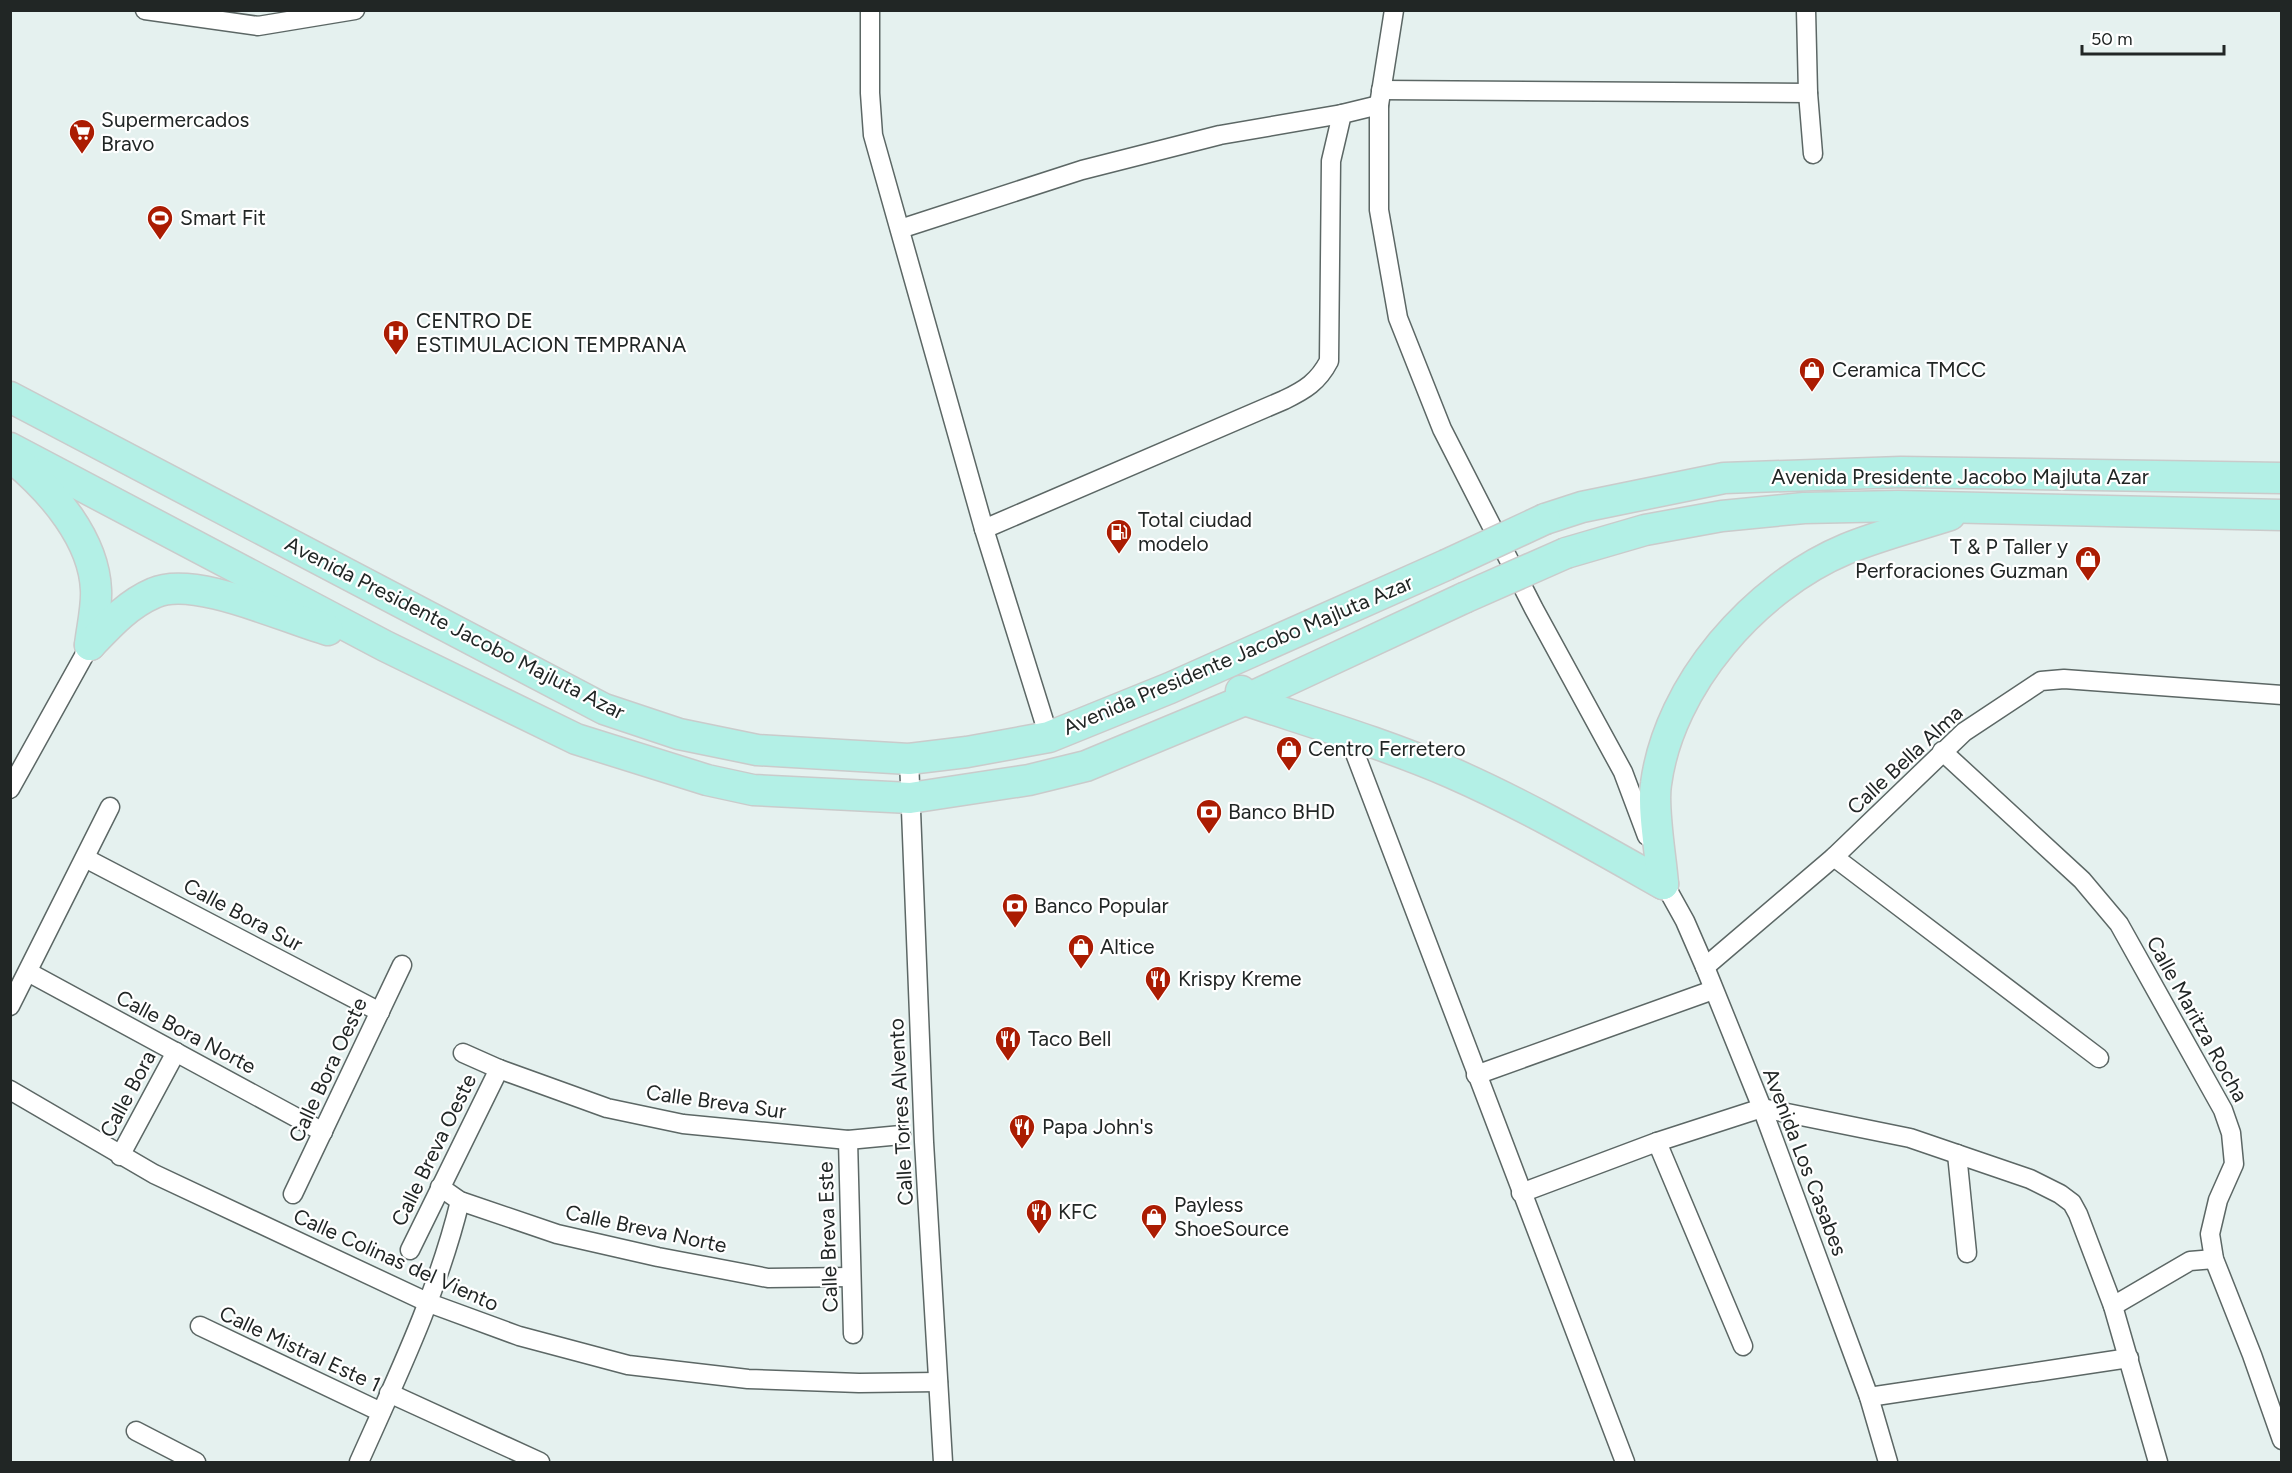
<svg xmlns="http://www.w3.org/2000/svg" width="2292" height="1473" viewBox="0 0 2292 1473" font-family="Figtree,sans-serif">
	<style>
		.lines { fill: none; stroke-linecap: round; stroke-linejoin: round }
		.minor-casing { stroke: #5c6765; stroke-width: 21 }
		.primary-casing { stroke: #cacbcb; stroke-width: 33 }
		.minor { stroke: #fff; stroke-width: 18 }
		.primary { stroke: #b3f0e6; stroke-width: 30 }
		.primary-bridge-casing { stroke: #cacbcb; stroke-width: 33; stroke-linecap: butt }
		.primary-bridge { stroke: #b3f0e6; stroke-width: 30 }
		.labels { text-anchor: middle; stroke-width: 4.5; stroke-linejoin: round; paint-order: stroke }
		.poi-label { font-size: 21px; fill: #212625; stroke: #fff; text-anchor: start }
		.street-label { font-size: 21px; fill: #212625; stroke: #fff }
	</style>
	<rect width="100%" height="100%" fill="#e5f1ef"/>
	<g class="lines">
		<g class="minor-casing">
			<g id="minor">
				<path d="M 145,10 L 258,26 L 355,10"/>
				<path d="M 870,10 L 870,93 L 873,135 L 984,529 L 1049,737"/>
				<path d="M 1394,10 L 1379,105 L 1379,210 L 1398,318 L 1442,429 L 1534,609 L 1623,772 L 1647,836"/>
				<path d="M 1806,10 L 1808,93 L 1813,154"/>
				<path d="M 1381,90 L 1808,93"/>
				<path d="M 900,229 L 1082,170 L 1220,135 L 1342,114"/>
				<path d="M 984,529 L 1284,400 C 1305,390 1318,382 1329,361 L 1331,161 L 1342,114 L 1379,105"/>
				<path d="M 1348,735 L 1625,1462"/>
				<path d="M 1942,751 L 2082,880 L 2119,924 L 2223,1110 L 2231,1133 L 2234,1164 L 2218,1200 L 2210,1234 L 2214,1259 L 2252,1355 L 2282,1440"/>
				<path d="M 909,759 L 924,1142 L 943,1462"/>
				<path d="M 10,789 L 90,645"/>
				<path d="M 1834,857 L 2099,1058"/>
				<path d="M 85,858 L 380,1012"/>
				<path d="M 1660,876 L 1685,921 L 1705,967 L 1762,1108 L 1869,1397 L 1888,1462"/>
				<path d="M 1705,967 L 1834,857 L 1964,732 L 2041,681 L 2064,679 L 2282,695"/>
				<path d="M 28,972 L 323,1132"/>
				<path d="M 10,1006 L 110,807"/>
				<path d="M 463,1053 L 499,1069 L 607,1108 L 683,1124 L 848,1140 L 901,1135"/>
				<path d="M 1476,1075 L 1713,990"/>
				<path d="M 10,1090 L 154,1174 L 429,1303 L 519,1336 L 628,1365 L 748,1379 L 859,1383 L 938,1382"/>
				<path d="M 848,1140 L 853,1334"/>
				<path d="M 1657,1142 L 1743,1346"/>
				<path d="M 1957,1154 L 1967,1253"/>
				<path d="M 120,1156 L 176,1052"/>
				<path d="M 440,1187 L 460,1201 L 557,1234 L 658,1257 L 768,1278 L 851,1277"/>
				<path d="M 1521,1193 L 1657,1142 L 1762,1108 L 1910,1138 L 2030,1179 L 2060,1194 L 2072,1203 L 2078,1214 L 2113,1306 L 2158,1462"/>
				<path d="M 293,1194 L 402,965"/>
				<path d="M 410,1250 L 499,1069"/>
				<path d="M 2113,1306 L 2190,1261 L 2214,1259"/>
				<path d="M 200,1326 L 381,1412"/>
				<path d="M 389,1393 L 540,1462"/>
				<path d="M 1869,1397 L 2129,1358"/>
				<path d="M 136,1431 L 196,1462"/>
				<path d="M 359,1462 C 397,1377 438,1292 460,1201"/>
			</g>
		</g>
		<g class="primary-casing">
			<g id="primary">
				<path d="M 10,397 L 604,709 L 679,734 L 757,750 L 909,759 L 967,752 L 1049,737 L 1170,688 L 1446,565"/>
				<path d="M 10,448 L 385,646 L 576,739 L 707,780 L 753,790 L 910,798 L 1029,780 L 1086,766 L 1245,700 L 1464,598"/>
				<path d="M 15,460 C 52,491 94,539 96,590 C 97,607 92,627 90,645"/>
				<path d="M 1545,519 L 1582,507 L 1724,478 L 1901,472 L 2282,478"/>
				<path d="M 1566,553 L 1645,530 L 1722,516 L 1804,508 L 1898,506 L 2282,515"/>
				<path d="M 90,645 C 109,625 128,604 154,593 C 194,575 285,618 328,630"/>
				<path d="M 1241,691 L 1245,700 C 1314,723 1385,744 1452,773 C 1525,805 1594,845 1663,884"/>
				<path d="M 1663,884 C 1661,857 1652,808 1656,784 C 1669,685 1755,587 1846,549 C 1880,535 1916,526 1950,515"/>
			</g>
		</g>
		<use href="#minor" class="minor"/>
		<use href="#primary" class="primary"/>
		<g class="primary-bridge-casing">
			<g id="primary-bridge">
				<path d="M 1446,565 L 1545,519"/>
				<path d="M 1464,598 L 1566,553"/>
			</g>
		</g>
		<use href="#primary-bridge" class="primary-bridge"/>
	</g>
	<defs>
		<g id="supermarket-pin" transform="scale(1.35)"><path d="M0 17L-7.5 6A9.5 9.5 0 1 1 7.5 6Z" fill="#ab1c02" stroke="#fff"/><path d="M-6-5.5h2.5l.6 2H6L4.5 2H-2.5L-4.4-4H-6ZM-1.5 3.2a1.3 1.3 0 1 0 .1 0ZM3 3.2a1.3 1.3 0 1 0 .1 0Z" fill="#fff"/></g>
		<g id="stadium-pin" transform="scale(1.35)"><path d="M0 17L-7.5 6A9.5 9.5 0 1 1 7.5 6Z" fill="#ab1c02" stroke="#fff"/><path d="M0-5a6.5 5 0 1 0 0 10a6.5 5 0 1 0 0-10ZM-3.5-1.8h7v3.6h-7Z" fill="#fff"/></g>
		<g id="hospital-pin" transform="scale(1.35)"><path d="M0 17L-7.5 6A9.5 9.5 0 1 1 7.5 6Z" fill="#ab1c02" stroke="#fff"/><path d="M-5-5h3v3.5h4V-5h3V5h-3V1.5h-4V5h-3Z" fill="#fff"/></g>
		<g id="shop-pin" transform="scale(1.35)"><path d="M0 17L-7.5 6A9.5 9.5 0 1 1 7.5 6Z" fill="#ab1c02" stroke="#fff"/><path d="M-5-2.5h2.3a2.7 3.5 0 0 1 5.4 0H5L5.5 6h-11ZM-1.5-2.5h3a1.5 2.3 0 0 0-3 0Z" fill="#fff"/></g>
		<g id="fuel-pin" transform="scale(1.35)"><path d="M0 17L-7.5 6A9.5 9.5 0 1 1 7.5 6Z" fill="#ab1c02" stroke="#fff"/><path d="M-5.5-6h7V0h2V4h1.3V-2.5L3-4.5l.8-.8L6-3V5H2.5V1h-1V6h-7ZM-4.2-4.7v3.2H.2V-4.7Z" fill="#fff"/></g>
		<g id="bank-pin" transform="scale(1.35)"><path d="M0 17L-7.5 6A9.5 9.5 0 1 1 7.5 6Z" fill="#ab1c02" stroke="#fff"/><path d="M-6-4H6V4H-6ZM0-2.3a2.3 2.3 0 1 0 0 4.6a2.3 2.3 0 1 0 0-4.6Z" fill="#fff"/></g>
		<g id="restaurant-pin" transform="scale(1.35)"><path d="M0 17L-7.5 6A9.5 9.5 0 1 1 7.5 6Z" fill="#ab1c02" stroke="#fff"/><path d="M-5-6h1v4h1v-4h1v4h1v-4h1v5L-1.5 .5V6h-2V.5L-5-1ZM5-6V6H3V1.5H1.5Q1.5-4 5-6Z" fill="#fff"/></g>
	</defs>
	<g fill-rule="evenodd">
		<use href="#supermarket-pin" x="82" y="132"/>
		<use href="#stadium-pin" x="160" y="218"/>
		<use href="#hospital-pin" x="396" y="333"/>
		<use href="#shop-pin" x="1812" y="370"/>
		<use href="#fuel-pin" x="1119" y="532"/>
		<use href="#shop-pin" x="2088" y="559"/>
		<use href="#shop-pin" x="1289" y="749"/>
		<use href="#bank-pin" x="1209" y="812"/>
		<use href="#bank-pin" x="1015" y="906"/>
		<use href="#shop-pin" x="1081" y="947"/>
		<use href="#restaurant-pin" x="1158" y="979"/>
		<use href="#restaurant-pin" x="1008" y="1039"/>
		<use href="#restaurant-pin" x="1022" y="1127"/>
		<use href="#restaurant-pin" x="1039" y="1212"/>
		<use href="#shop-pin" x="1154" y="1217"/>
	</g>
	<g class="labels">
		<g class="poi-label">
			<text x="101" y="127">Supermercados<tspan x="101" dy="24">Bravo</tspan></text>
			<text x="180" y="225">Smart Fit</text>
			<text x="416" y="328">CENTRO DE<tspan x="416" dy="24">ESTIMULACION TEMPRANA</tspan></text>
			<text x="1832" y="377">Ceramica TMCC</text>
			<text x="1138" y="527">Total ciudad<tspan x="1138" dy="24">modelo</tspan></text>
			<text x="2068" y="554" text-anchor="end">T &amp; P Taller y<tspan x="2068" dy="24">Perforaciones Guzman</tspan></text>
			<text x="1308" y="756">Centro Ferretero</text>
			<text x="1228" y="819">Banco BHD</text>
			<text x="1034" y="913">Banco Popular</text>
			<text x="1100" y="954">Altice</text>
			<text x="1178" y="986">Krispy Kreme</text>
			<text x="1028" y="1046">Taco Bell</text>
			<text x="1042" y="1134">Papa John's</text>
			<text x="1174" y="1212">Payless<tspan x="1174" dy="24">ShoeSource</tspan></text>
			<text x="1058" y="1219">KFC</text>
		</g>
		<g class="street-label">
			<text x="1960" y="484">Avenida Presidente Jacobo Majluta Azar</text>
			<text transform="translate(455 628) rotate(27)" y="7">Avenida Presidente Jacobo Majluta Azar</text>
			<text transform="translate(1238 655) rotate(-23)" y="7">Avenida Presidente Jacobo Majluta Azar</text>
			<text transform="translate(1905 760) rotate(-43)" y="7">Calle Bella Alma</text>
			<text transform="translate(243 915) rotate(28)" y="7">Calle Bora Sur</text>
			<text transform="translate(2197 1019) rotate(61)" y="7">Calle Maritza Rocha</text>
			<text transform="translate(186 1032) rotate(28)" y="7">Calle Bora Norte</text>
			<text transform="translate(328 1070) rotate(-65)" y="7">Calle Bora Oeste</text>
			<text transform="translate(128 1094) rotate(-62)" y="7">Calle Bora</text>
			<text transform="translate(716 1102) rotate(8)" y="7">Calle Breva Sur</text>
			<text transform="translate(901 1112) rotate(-93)" y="7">Calle Torres Alvento</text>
			<text transform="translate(434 1150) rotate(-64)" y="7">Calle Breva Oeste</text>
			<text transform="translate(1805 1162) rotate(69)" y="7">Avenida Los Casabes</text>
			<text transform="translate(646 1229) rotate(12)" y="7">Calle Breva Norte</text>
			<text transform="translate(828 1237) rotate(-92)" y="7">Calle Breva Este</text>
			<text transform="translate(396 1260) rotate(24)" y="7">Calle Colinas del Viento</text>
			<text transform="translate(300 1349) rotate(25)" y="7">Calle Mistral Este 1</text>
		</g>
	</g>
	<rect width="2292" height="1473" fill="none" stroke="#212625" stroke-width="24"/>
	<path d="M2082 45v9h142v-9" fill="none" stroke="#212625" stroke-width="3"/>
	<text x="2091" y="45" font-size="18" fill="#212625" stroke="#ffffff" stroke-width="4.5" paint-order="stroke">50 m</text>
</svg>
